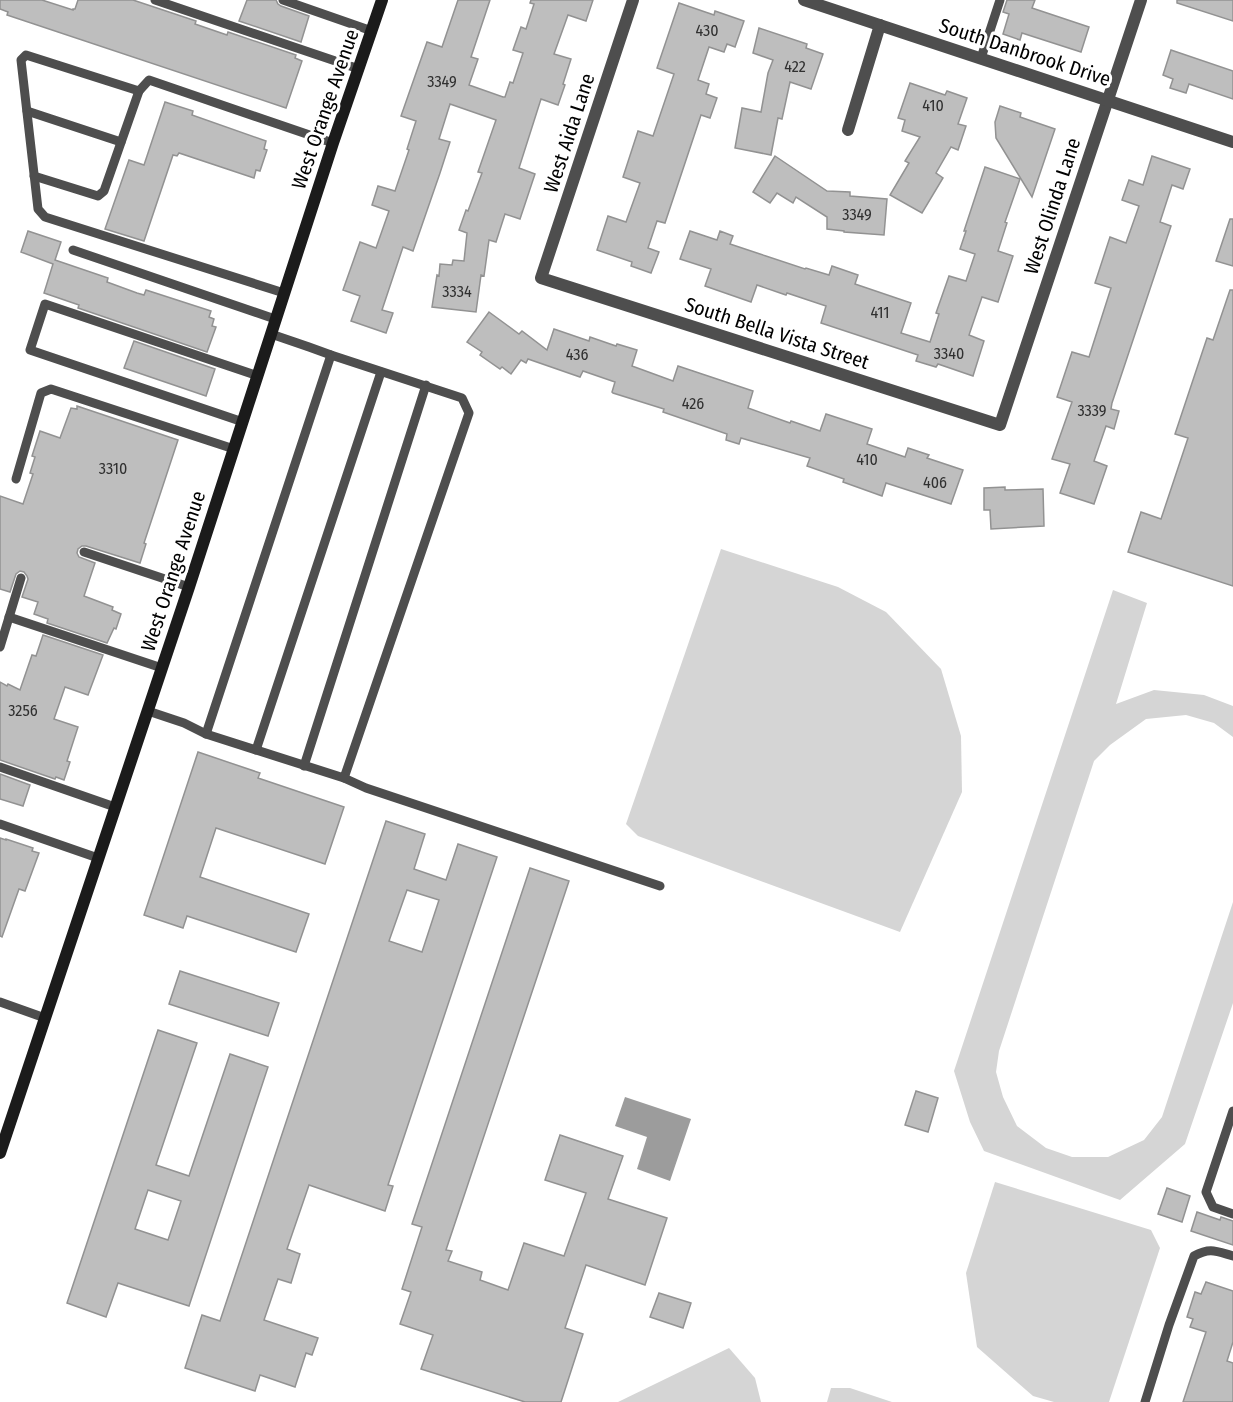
<svg xmlns="http://www.w3.org/2000/svg" width="1233" height="1402" viewBox="0 0 1233 1402" font-family="'Fira Sans Condensed',sans-serif">
	<style>
		.green { fill: #d5d5d5 }
		.water { fill: #9c9c9c }
		.building { fill: #bebebe; stroke: #929292; stroke-width: 1.5; fill-rule: evenodd }
		.lines { fill: none; stroke-linecap: round; stroke-linejoin: round }
		.service { stroke: #4e4e4e; stroke-width: 9 }
		.minor { stroke: #4e4e4e; stroke-width: 12 }
		.secondary { stroke: #1b1b1b; stroke-width: 12 }
		.labels { text-anchor: middle; stroke-width: 6; stroke-linejoin: round; paint-order: stroke }
		.number-label { font-size: 16px; fill: #303030 }
		.street-label { font-size: 20px; fill: #000; stroke: #fff }
	</style>
	<rect width="100%" height="100%" fill="#fff"/>
	<g class="green">
		<path d="M 721,549 L 838,587 L 886,612 L 941,669 L 961,736 L 962,792 L 900,932 L 638,836 L 626,824 Z"/>
		<path d="M 1113,590 L 1147,603 L 1116,704 L 1154,690 L 1204,695 L 1233,706 L 1233,737 L 1214,723 L 1186,715 L 1146,719 L 1110,745 L 1094,761 L 999,1051 L 996,1072 L 1003,1097 L 1017,1126 L 1046,1148 L 1072,1157 L 1108,1157 L 1144,1140 L 1162,1117 L 1233,902 L 1233,1003 L 1185,1144 L 1120,1200 L 984,1151 L 970,1122 L 954,1071 Z"/>
		<path d="M 995,1182 L 1151,1230 L 1160,1248 L 1109,1402 L 1054,1402 L 1033,1396 L 977,1347 L 966,1273 Z"/>
		<path d="M 729,1348 L 755,1378 L 761,1402 L 618,1402 Z"/>
		<path d="M 831,1388 L 850,1388 L 892,1402 L 827,1402 Z"/>
	</g>
	<path class="water" d="M 625,1097 L 691,1119 L 670,1181 L 637,1169 L 647,1137 L 615,1126 Z"/>
	<g class="building">
		<path d="M 0,0 L 42,0 L 73,10 L 73,9 L 75,9 L 78,0 L 133,0 L 196,21 L 195,24 L 227,35 L 228,32 L 296,55 L 295,58 L 302,61 L 286,108 L 7,15 L 8,12 L 0,9 Z"/>
		<path d="M 247,0 L 276,0 L 278,4 L 281,6 L 309,16 L 301,42 L 239,21 Z"/>
		<path d="M 458,0 L 490,0 L 471,57 L 478,59 L 469,85 L 503,97 L 505,97 L 510,82 L 513,83 L 523,53 L 513,50 L 521,27 L 526,29 L 534,4 L 530,3 L 531,0 L 593,0 L 586,21 L 568,15 L 554,54 L 571,59 L 563,84 L 565,85 L 558,105 L 541,99 L 519,168 L 535,174 L 520,219 L 505,214 L 496,242 L 489,240 L 484,276 L 481,275 L 476,312 L 432,307 L 437,275 L 439,276 L 440,264 L 452,265 L 453,260 L 464,261 L 467,233 L 459,230 L 466,210 L 468,211 L 482,173 L 478,172 L 496,120 L 450,104 L 439,139 L 450,142 L 440,173 L 413,251 L 403,247 L 382,310 L 393,313 L 386,333 L 351,321 L 360,296 L 343,290 L 360,242 L 376,248 L 389,211 L 372,205 L 378,186 L 395,191 L 409,150 L 407,149 L 416,121 L 401,116 L 408,96 L 427,42 L 442,47 Z"/>
		<path d="M 1007,0 L 1035,0 L 1032,8 L 1089,27 L 1081,52 L 1022,33 L 1020,40 L 1003,34 L 1009,14 L 1003,12 Z"/>
		<path d="M 1177,0 L 1233,0 L 1233,21 L 1177,3 Z"/>
		<path d="M 679,3 L 714,15 L 715,11 L 744,21 L 735,47 L 727,44 L 724,52 L 709,47 L 698,80 L 709,84 L 706,94 L 717,98 L 710,118 L 701,115 L 665,223 L 657,221 L 648,248 L 659,252 L 651,273 L 631,266 L 632,262 L 597,250 L 608,216 L 626,222 L 640,183 L 623,177 L 638,131 L 653,136 L 674,74 L 657,68 Z"/>
		<path d="M 759,28 L 807,44 L 806,48 L 823,54 L 811,89 L 790,82 L 782,119 L 778,118 L 771,155 L 735,148 L 742,108 L 761,112 L 768,73 L 773,60 L 753,53 Z"/>
		<path d="M 1171,50 L 1233,71 L 1233,99 L 1189,84 L 1186,93 L 1170,88 L 1173,79 L 1163,75 Z"/>
		<path d="M 910,83 L 945,95 L 947,91 L 967,98 L 958,124 L 966,126 L 958,150 L 951,147 L 936,173 L 943,178 L 922,213 L 890,195 L 909,163 L 905,161 L 920,137 L 902,131 L 905,120 L 898,118 Z"/>
		<path d="M 165,102 L 193,111 L 192,115 L 266,141 L 264,149 L 267,150 L 260,171 L 256,170 L 254,178 L 179,153 L 177,156 L 173,155 L 144,241 L 105,229 L 129,160 L 144,165 Z"/>
		<path d="M 1000,106 L 1021,113 L 1020,117 L 1055,129 L 1032,197 L 996,138 L 995,122 Z"/>
		<path d="M 775,156 L 827,191 L 850,192 L 850,196 L 887,199 L 884,235 L 844,232 L 844,231 L 827,229 L 827,217 L 796,197 L 793,203 L 777,193 L 770,203 L 753,192 Z"/>
		<path d="M 1152,156 L 1190,169 L 1183,189 L 1172,185 L 1160,222 L 1171,226 L 1112,403 L 1111,409 L 1119,411 L 1114,429 L 1106,426 L 1094,461 L 1107,466 L 1094,504 L 1060,493 L 1070,464 L 1052,459 L 1072,402 L 1057,397 L 1072,352 L 1089,357 L 1111,288 L 1095,283 L 1110,237 L 1126,243 L 1139,206 L 1122,200 L 1129,180 L 1143,185 Z"/>
		<path d="M 985,167 L 1020,179 L 1005,222 L 1007,223 L 998,251 L 1013,256 L 998,302 L 982,297 L 969,335 L 984,341 L 973,376 L 938,364 L 936,367 L 916,361 L 918,355 L 821,323 L 826,306 L 787,293 L 786,295 L 757,285 L 751,302 L 705,286 L 711,269 L 680,259 L 690,231 L 717,240 L 720,231 L 733,236 L 730,244 L 805,269 L 806,268 L 829,275 L 832,266 L 858,275 L 855,284 L 911,303 L 901,333 L 930,342 L 939,314 L 936,313 L 949,276 L 966,281 L 975,254 L 960,249 L 966,231 L 964,231 Z"/>
		<path d="M 1230,219 L 1233,219 L 1233,266 L 1216,261 Z"/>
		<path d="M 28,231 L 61,242 L 55,260 L 108,278 L 107,282 L 137,293 L 144,295 L 146,290 L 211,311 L 209,317 L 214,319 L 212,326 L 216,327 L 207,352 L 78,308 L 79,305 L 44,293 L 53,264 L 21,252 Z"/>
		<path d="M 1230,290 L 1233,290 L 1233,586 L 1128,552 L 1141,512 L 1161,519 L 1188,438 L 1175,434 L 1207,338 L 1213,340 Z"/>
		<path d="M 489,312 L 519,334 L 522,331 L 547,350 L 554,329 L 589,341 L 590,337 L 616,346 L 617,344 L 637,350 L 632,366 L 673,381 L 678,366 L 753,391 L 748,408 L 790,423 L 791,421 L 820,431 L 826,414 L 872,429 L 867,444 L 905,457 L 908,448 L 929,455 L 927,458 L 963,470 L 951,504 L 886,483 L 882,496 L 843,482 L 844,479 L 807,466 L 810,458 L 741,438 L 739,444 L 726,440 L 727,434 L 663,412 L 664,409 L 613,393 L 612,392 L 615,382 L 583,371 L 580,377 L 528,359 L 526,363 L 521,360 L 511,374 L 502,367 L 500,369 L 480,355 L 482,352 L 467,342 Z"/>
		<path d="M 134,341 L 215,369 L 206,396 L 124,368 Z"/>
		<path d="M 77,406 L 178,440 L 144,543 L 146,544 L 140,563 L 86,546 L 82,546 L 78,549 L 77,553 L 79,557 L 95,563 L 84,596 L 113,607 L 112,610 L 121,614 L 116,629 L 114,628 L 107,643 L 47,623 L 48,619 L 34,614 L 38,602 L 22,597 L 28,579 L 27,576 L 24,572 L 20,571 L 16,574 L 10,592 L 0,589 L 0,496 L 23,504 L 33,474 L 30,473 L 35,457 L 32,456 L 40,431 L 60,438 L 71,408 L 77,409 Z"/>
		<path d="M 1005,487 L 1005,490 L 1043,489 L 1044,526 L 991,529 L 990,510 L 984,510 L 984,488 Z"/>
		<path d="M 43,635 L 103,655 L 88,695 L 65,687 L 54,719 L 78,727 L 67,761 L 70,762 L 64,780 L 56,777 L 55,779 L 0,760 L 0,682 L 7,686 L 8,684 L 20,690 L 32,655 L 36,656 Z"/>
		<path d="M 198,752 L 260,773 L 258,778 L 344,807 L 325,864 L 216,828 L 200,877 L 309,914 L 296,952 L 187,916 L 183,928 L 144,915 Z"/>
		<path d="M 0,774 L 30,785 L 23,806 L 0,799 Z"/>
		<path d="M 386,821 L 425,834 L 414,869 L 446,880 L 458,844 L 497,857 L 388,1185 L 393,1186 L 385,1211 L 309,1185 L 287,1249 L 300,1254 L 291,1283 L 278,1279 L 264,1320 L 318,1338 L 312,1355 L 306,1353 L 295,1387 L 260,1375 L 255,1391 L 185,1368 L 202,1315 L 220,1321 ZM 407,890 L 439,900 L 422,952 L 389,941 Z"/>
		<path d="M 0,838 L 6,840 L 6,839 L 33,848 L 32,851 L 39,853 L 25,891 L 19,889 L 2,937 L 0,936 Z"/>
		<path d="M 530,868 L 569,881 L 446,1250 L 452,1251 L 448,1261 L 482,1272 L 480,1280 L 508,1290 L 524,1243 L 564,1256 L 586,1193 L 545,1180 L 560,1135 L 623,1156 L 608,1199 L 667,1218 L 645,1285 L 586,1265 L 565,1328 L 583,1334 L 561,1402 L 525,1402 L 421,1369 L 433,1335 L 400,1324 L 411,1292 L 402,1289 L 422,1227 L 412,1224 Z"/>
		<path d="M 180,971 L 279,1003 L 268,1036 L 169,1004 Z"/>
		<path d="M 158,1030 L 197,1043 L 156,1165 L 189,1176 L 230,1054 L 268,1067 L 189,1306 L 118,1283 L 106,1317 L 67,1303 ZM 148,1190 L 181,1201 L 168,1240 L 135,1229 Z"/>
		<path d="M 916,1091 L 938,1098 L 928,1132 L 905,1125 Z"/>
		<path d="M 1167,1188 L 1190,1196 L 1182,1222 L 1158,1214 Z"/>
		<path d="M 1197,1212 L 1220,1220 L 1221,1217 L 1233,1221 L 1233,1245 L 1191,1231 Z"/>
		<path d="M 1206,1282 L 1233,1291 L 1233,1342 L 1227,1361 L 1233,1363 L 1233,1402 L 1183,1402 L 1206,1332 L 1190,1327 L 1193,1319 L 1187,1317 L 1195,1292 L 1201,1294 Z"/>
		<path d="M 659,1293 L 691,1303 L 683,1328 L 650,1317 Z"/>
	</g>
	<g class="lines">
		<g class="service">
			<path d="M 155,0 L 359,69"/>
			<path d="M 283,0 L 372,31"/>
			<path d="M 981,58 L 1000,0"/>
			<path d="M 27,111 L 121,142"/>
			<path d="M 34,176 L 98,196 L 104,191 L 139,91"/>
			<path d="M 73,250 L 275,319"/>
			<path d="M 284,293 L 45,217 L 38,209 L 21,60 L 26,55 L 139,91 L 149,80 L 333,143"/>
			<path d="M 243,422 L 30,350 L 45,304 L 258,376"/>
			<path d="M 16,479 L 41,393 L 51,389 L 234,449"/>
			<path d="M 84,552 L 189,587"/>
			<path d="M 9,617 L 162,668"/>
			<path d="M 0,647 L 21,578"/>
			<path d="M 148,711 L 184,723 L 206,734 L 344,778 L 469,413 L 462,398 L 331,355 L 309,347 L 271,334"/>
			<path d="M 206,734 L 331,355"/>
			<path d="M 256,750 L 381,372"/>
			<path d="M 304,766 L 426,385"/>
			<path d="M 0,767 L 115,807"/>
			<path d="M 344,778 L 366,788 L 660,886"/>
			<path d="M 0,824 L 98,858"/>
			<path d="M 0,1002 L 45,1018"/>
			<path d="M 1233,1111 L 1206,1192 L 1213,1207 L 1233,1214"/>
			<path d="M 1145,1402 L 1169,1325 L 1194,1256 C 1210,1247 1216,1251 1233,1256"/>
		</g>
		<g class="minor">
			<path d="M 633,0 L 541,278 L 1000,425 L 1141,0"/>
			<path d="M 804,0 L 1233,142"/>
			<path d="M 848,130 L 880,25"/>
		</g>
		<path class="secondary" d="M 0,1153 L 189,587 L 333,143 L 382,0"/>
	</g>
	<g class="labels">
		<g class="number-label">
			<text x="707" y="36">430</text>
			<text x="795" y="72">422</text>
			<text x="442" y="87">3349</text>
			<text x="933" y="111">410</text>
			<text x="857" y="220">3349</text>
			<text x="457" y="297">3334</text>
			<text x="880" y="318">411</text>
			<text x="949" y="359">3340</text>
			<text x="577" y="360">436</text>
			<text x="693" y="409">426</text>
			<text x="1092" y="416">3339</text>
			<text x="867" y="465">410</text>
			<text x="113" y="474">3310</text>
			<text x="935" y="488">406</text>
			<text x="23" y="716">3256</text>
		</g>
		<g class="street-label">
			<text transform="translate(1025 52) rotate(18)" y="7">South Danbrook Drive</text>
			<text transform="translate(325 109) rotate(-71)" y="7">West Orange Avenue</text>
			<text transform="translate(569 133) rotate(-72)" y="7">West Aida Lane</text>
			<text transform="translate(1052 206) rotate(-72)" y="7">West Olinda Lane</text>
			<text transform="translate(777 333) rotate(18)" y="7">South Bella Vista Street</text>
			<text transform="translate(173 571) rotate(-72)" y="7">West Orange Avenue</text>
		</g>
	</g>
</svg>
